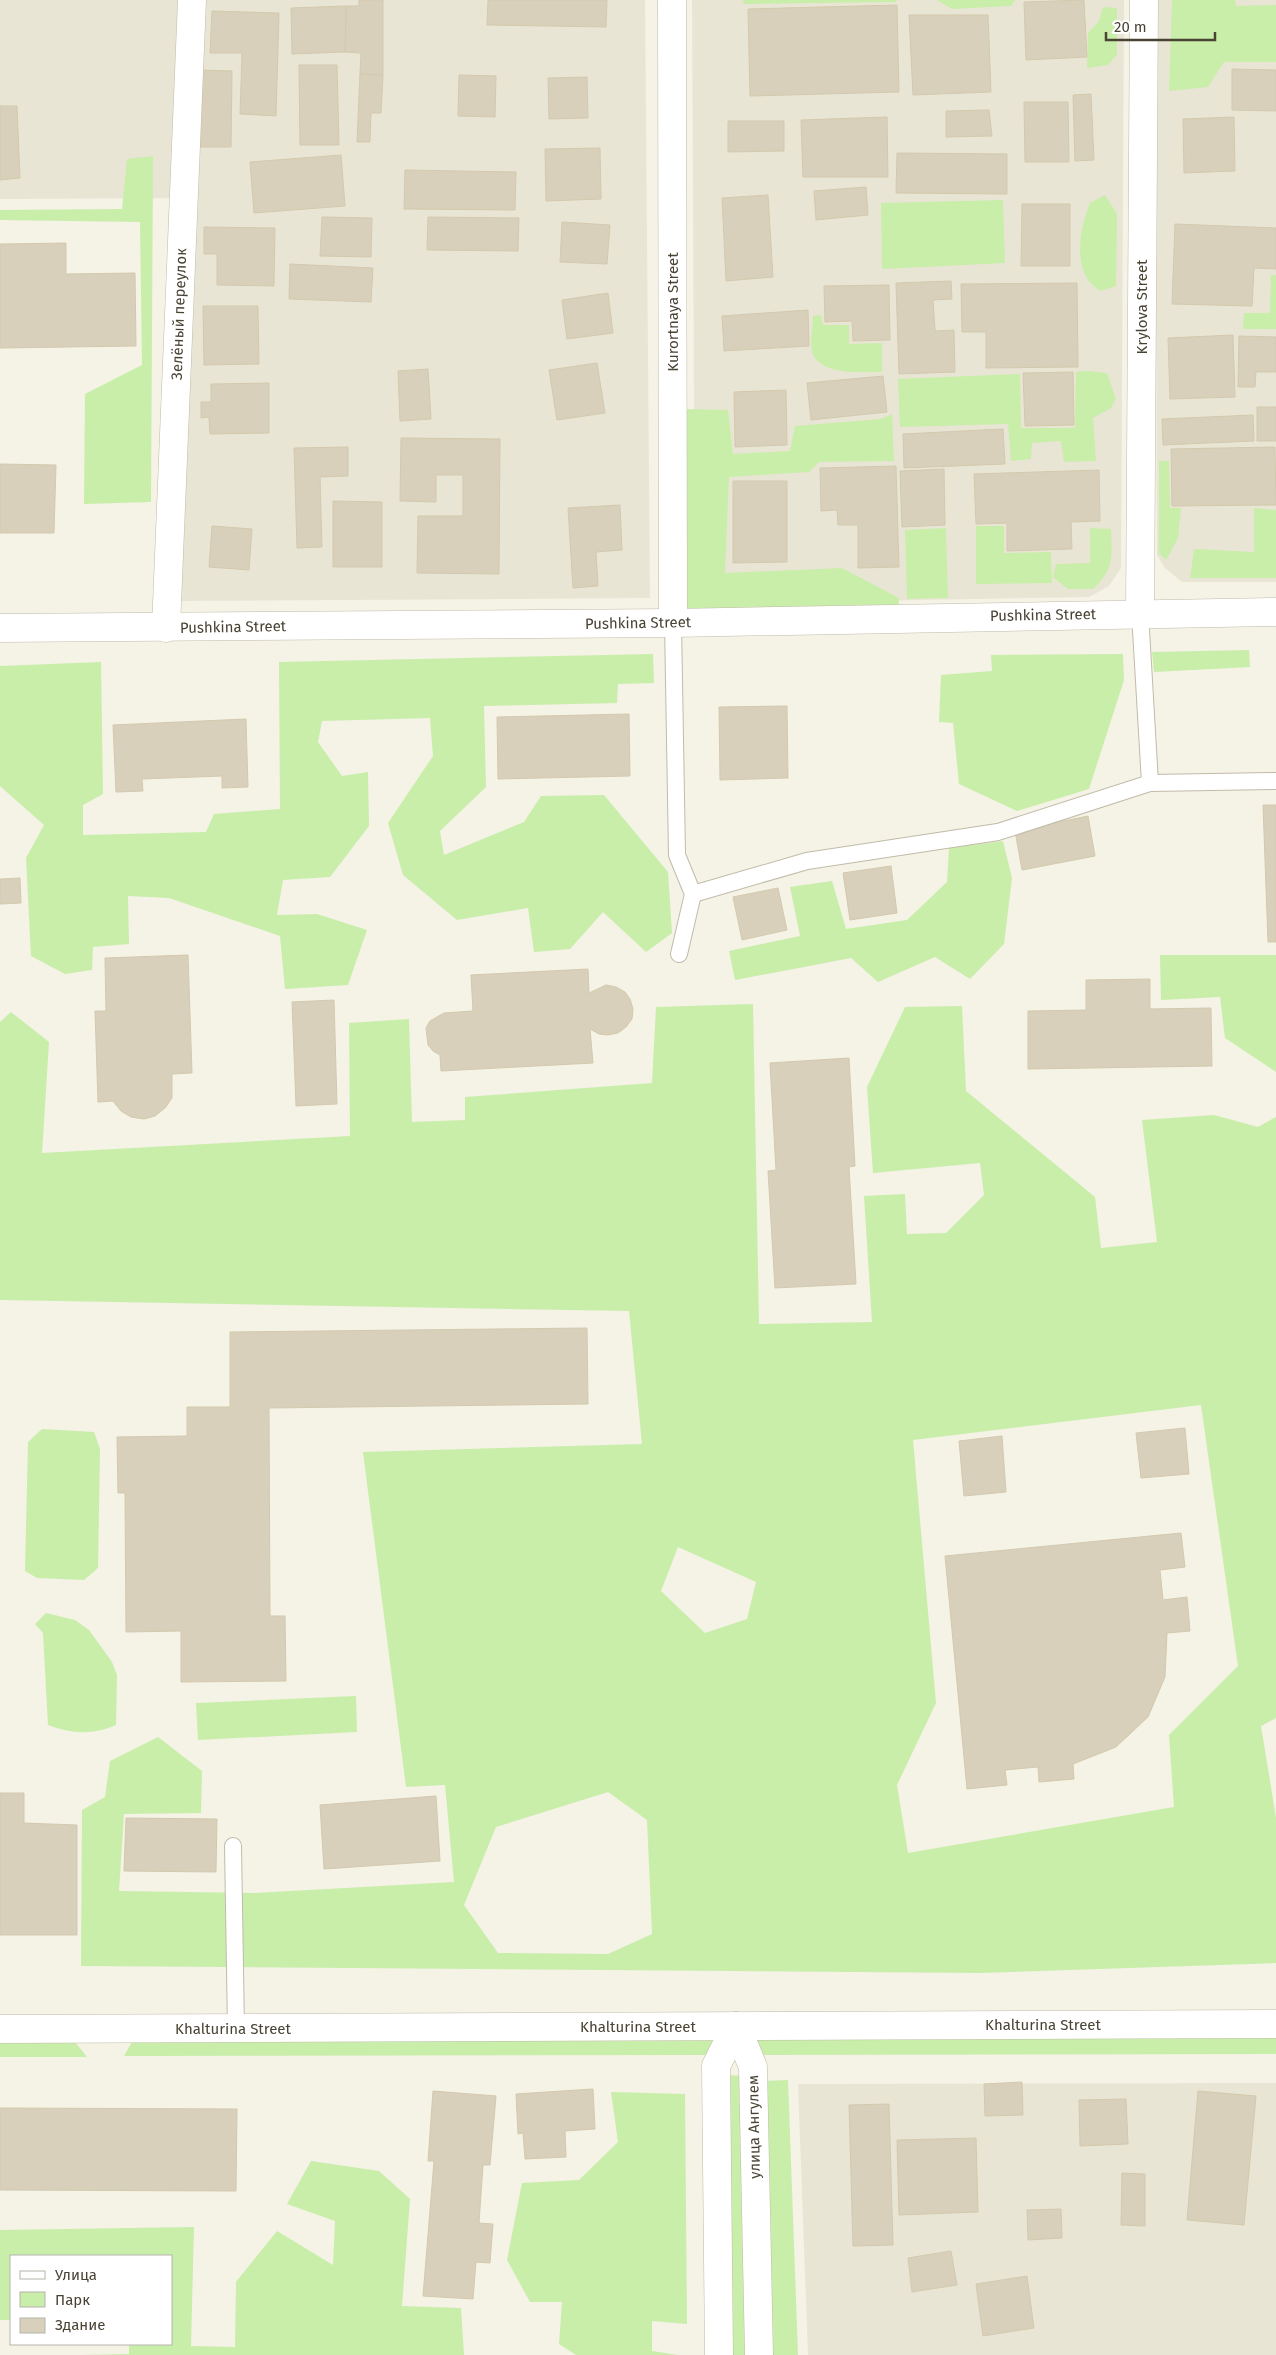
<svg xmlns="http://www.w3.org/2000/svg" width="1276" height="2355" viewBox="0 0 1276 2355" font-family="'Fira Sans',sans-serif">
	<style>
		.residential { fill: #e9e5d4 }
		.green { fill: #c8eeaa; fill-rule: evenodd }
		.building { fill: #d8d0ba; stroke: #d3c9ad }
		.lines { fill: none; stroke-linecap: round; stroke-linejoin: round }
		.lane-casing { stroke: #c1bba8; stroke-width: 18 }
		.street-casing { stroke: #c1bba8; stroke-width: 29 }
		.lane { stroke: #fff; stroke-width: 16 }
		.street { stroke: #fff; stroke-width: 28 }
		.labels { text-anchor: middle; stroke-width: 5; stroke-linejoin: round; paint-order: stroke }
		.street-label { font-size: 15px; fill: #494334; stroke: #fff }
	</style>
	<rect width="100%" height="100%" fill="#f5f2e6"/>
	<g class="residential">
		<path d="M 0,0 L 645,0 L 650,598 L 177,601 L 193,198 L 0,199 Z"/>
		<path d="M 692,0 L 1124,0 L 1121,568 L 1109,586 L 1089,597 L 695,604 Z"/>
		<path d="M 1155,0 L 1276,0 L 1276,582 L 1182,582 L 1165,568 L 1157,555 Z"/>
		<path d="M 1276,2083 L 1276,2355 L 808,2355 L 798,2084 Z"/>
	</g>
	<g class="green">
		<path d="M 743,0 L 896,0 L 896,2 L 744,4 Z"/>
		<path d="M 937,0 L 1015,0 L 1011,6 L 952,9 Z"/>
		<path d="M 1172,0 L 1235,0 L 1236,6 L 1276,5 L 1276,62 L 1224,62 L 1208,87 L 1169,91 Z"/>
		<path d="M 1103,7 L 1117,8 L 1117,55 L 1108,65 L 1087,68 L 1088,33 L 1099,21 Z"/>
		<path d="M 153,156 L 151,502 L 84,504 L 85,394 L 142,365 L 140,222 L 0,220 L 0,210 L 122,209 L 127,159 Z"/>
		<path d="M 1105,195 L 1117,214 L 1116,286 L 1100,291 C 1096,288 1091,284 1088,280 C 1074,258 1081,225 1090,203 Z"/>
		<path d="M 1003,200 L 1005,263 L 882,269 L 881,203 Z"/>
		<path d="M 1271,275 L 1276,275 L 1276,329 L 1243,329 L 1244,313 L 1270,313 Z"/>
		<path d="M 821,315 L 823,325 L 849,325 L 849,344 L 882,343 L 882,372 C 863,372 824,376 813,355 C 809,345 813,326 813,316 Z"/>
		<path d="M 1088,371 L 1107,373 L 1116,399 L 1111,408 L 1093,418 L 1096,461 L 1064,462 L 1061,441 L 1032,443 L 1031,459 L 1011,461 L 1008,424 L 900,427 L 898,379 L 1020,374 L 1021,428 L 1075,428 L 1076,372 Z"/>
		<path d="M 682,409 L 728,410 L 733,454 L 790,451 L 795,426 L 881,419 L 892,414 L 894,461 L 819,462 L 809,472 L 729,477 L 725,573 L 842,568 L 899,598 L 898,612 L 682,618 Z"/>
		<path d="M 1159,461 L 1169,461 L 1170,508 L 1181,508 L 1178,538 L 1166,560 L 1159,553 Z"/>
		<path d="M 1254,508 L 1276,510 L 1276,578 L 1190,578 L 1194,549 L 1254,552 Z"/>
		<path d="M 976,526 L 1004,526 L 1004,553 L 1051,552 L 1052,583 L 976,584 Z"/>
		<path d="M 946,528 L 948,598 L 907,599 L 905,530 Z"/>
		<path d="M 1090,528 L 1111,529 C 1112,557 1115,568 1093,589 L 1068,589 L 1053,577 L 1056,564 L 1090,563 Z"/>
		<path d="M 1249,650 L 1250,667 L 1154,672 L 1152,652 Z"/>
		<path d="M 653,654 L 654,683 L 618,684 L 617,703 L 484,706 L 486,787 L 440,831 L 444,855 L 524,822 L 541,796 L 604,795 L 668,872 L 672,933 L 646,952 L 603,912 L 570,949 L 534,952 L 528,908 L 457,920 L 403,875 L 388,823 L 433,756 L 430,718 L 322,721 L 318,742 L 342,776 L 368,772 L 369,826 L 330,877 L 283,880 L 277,915 L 317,914 L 367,930 L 348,985 L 285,989 L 280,936 L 169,898 L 128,896 L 129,944 L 93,947 L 92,970 L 65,974 L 31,956 L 26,858 L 44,825 L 0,786 L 0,666 L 101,662 L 103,794 L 83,805 L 83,835 L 206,832 L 214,814 L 280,809 L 279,662 Z"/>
		<path d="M 1123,654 L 1124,680 L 1089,789 L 1017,811 L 959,784 L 953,723 L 939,722 L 941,675 L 992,671 L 991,655 Z"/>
		<path d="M 1003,841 L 1012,878 L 1004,944 L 970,979 L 935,957 L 878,982 L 851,958 L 735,980 L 729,951 L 800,936 L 790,887 L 832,881 L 846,929 L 907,920 L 947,882 L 949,848 Z"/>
		<path d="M 1160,955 L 1276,955 L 1276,1072 L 1225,1038 L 1220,997 L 1161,1000 Z"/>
		<path d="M 753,1004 L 759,1324 L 872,1322 L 864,1196 L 905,1194 L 907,1234 L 946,1233 L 984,1195 L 980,1163 L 873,1173 L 867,1087 L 905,1007 L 962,1006 L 966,1091 L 1095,1197 L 1101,1248 L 1157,1242 L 1142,1120 L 1214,1115 L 1258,1127 L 1276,1117 L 1276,1718 L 1261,1726 L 1276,1818 L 1276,1963 L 981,1973 L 81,1966 L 82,1810 L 105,1797 L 110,1761 L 158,1737 L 202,1771 L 201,1813 L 124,1814 L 119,1891 L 255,1893 L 454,1882 L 445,1785 L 406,1787 L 363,1452 L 642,1444 L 629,1311 L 0,1300 L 0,1022 L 11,1012 L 49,1042 L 42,1153 L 350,1136 L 349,1023 L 409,1019 L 412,1122 L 465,1120 L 465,1097 L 652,1083 L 656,1007 ZM 1201,1405 L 1238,1666 L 1169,1735 L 1174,1807 L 908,1853 L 897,1785 L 936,1703 L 913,1440 ZM 678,1547 L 756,1582 L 747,1619 L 705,1633 L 661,1591 ZM 608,1792 L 647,1820 L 652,1934 L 608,1954 L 498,1953 L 464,1905 L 496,1827 Z"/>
		<path d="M 42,1429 L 94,1432 L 100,1449 L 98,1568 L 84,1580 L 37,1578 L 25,1571 L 28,1442 Z"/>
		<path d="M 46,1613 L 75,1620 L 89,1630 L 112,1662 L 117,1675 L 116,1725 C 93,1735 71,1734 48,1725 L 43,1633 L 35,1624 Z"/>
		<path d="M 356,1696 L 357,1732 L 198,1740 L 196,1703 Z"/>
		<path d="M 1276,2037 L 1276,2054 L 761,2055 L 753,2039 Z"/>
		<path d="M 719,2039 L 706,2055 L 124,2056 L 132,2042 Z"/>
		<path d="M 0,2042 L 75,2042 L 87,2057 L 0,2057 Z"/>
		<path d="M 722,2075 L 748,2076 L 753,2355 L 725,2355 Z"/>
		<path d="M 788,2080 L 798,2355 L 769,2355 L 764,2081 Z"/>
		<path d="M 611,2092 L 685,2094 L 687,2324 L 652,2321 L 652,2351 L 678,2355 L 576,2355 L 559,2344 L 562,2302 L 530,2302 L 507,2260 L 522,2183 L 579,2180 L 618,2142 Z"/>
		<path d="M 311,2161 L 379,2171 L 410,2199 L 402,2306 L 461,2308 L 464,2355 L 81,2355 L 129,2354 L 129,2344 L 171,2344 L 171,2256 L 11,2256 L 11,2320 L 0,2320 L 0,2230 L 194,2227 L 191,2346 L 235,2347 L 236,2282 L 277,2231 L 333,2265 L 335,2221 L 287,2204 Z"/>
	</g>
	<g class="building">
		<path d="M 359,0 L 383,0 L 383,75 L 360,74 L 361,53 L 345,52 L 346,6 L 359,6 Z"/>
		<path d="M 488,0 L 607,0 L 606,27 L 487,25 Z"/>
		<path d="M 1084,0 L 1087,57 L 1026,60 L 1024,2 Z"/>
		<path d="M 897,5 L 899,92 L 750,96 L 748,9 Z"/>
		<path d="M 346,6 L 345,52 L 292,54 L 291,8 Z"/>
		<path d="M 212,11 L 279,13 L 276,116 L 240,114 L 242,53 L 210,53 Z"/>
		<path d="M 909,15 L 988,15 L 991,92 L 913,95 Z"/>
		<path d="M 299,65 L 337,65 L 339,145 L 300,145 Z"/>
		<path d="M 1232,69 L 1276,70 L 1276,111 L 1232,110 Z"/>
		<path d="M 199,70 L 232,71 L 231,147 L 197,147 Z"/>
		<path d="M 360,74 L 383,75 L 381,113 L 371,113 L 370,142 L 357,142 Z"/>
		<path d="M 459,75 L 496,76 L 495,117 L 458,116 Z"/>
		<path d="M 587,77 L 588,118 L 549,119 L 548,78 Z"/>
		<path d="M 1091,94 L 1094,160 L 1075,161 L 1073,95 Z"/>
		<path d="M 1024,102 L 1068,102 L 1069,162 L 1025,162 Z"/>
		<path d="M 0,106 L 17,106 L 20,178 L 0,180 Z"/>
		<path d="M 989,110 L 992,136 L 946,137 L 946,111 Z"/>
		<path d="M 887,117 L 888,177 L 803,177 L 801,120 Z"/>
		<path d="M 1234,117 L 1235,171 L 1184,173 L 1183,119 Z"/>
		<path d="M 728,121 L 784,121 L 784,151 L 728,152 Z"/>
		<path d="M 600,148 L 601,199 L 546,201 L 545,149 Z"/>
		<path d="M 897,153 L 1007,154 L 1007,194 L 896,193 Z"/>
		<path d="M 341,155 L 345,206 L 254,213 L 250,162 Z"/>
		<path d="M 405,170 L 516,172 L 515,210 L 404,209 Z"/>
		<path d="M 866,187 L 868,215 L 816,220 L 814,191 Z"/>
		<path d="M 768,195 L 773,277 L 726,281 L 722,198 Z"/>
		<path d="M 1022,204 L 1070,204 L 1070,266 L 1021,266 Z"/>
		<path d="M 322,217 L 372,218 L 371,257 L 320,256 Z"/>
		<path d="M 428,217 L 519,218 L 518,251 L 427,250 Z"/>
		<path d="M 562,222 L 610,225 L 607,264 L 560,262 Z"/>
		<path d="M 1175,224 L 1276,228 L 1276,269 L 1254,268 L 1252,306 L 1172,304 Z"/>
		<path d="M 204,227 L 275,228 L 274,286 L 217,285 L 217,254 L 204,254 Z"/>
		<path d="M 66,243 L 66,274 L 135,273 L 136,346 L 0,348 L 0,244 Z"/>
		<path d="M 290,264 L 373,268 L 371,302 L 289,299 Z"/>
		<path d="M 951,281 L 952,299 L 933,300 L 935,331 L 954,330 L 955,372 L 899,374 L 896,283 Z"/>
		<path d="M 1077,283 L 1078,367 L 986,368 L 986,332 L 962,332 L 961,284 Z"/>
		<path d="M 889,285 L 890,340 L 853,341 L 852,321 L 825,322 L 824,286 Z"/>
		<path d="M 608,293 L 613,333 L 567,339 L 562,300 Z"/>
		<path d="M 203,306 L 258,306 L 259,364 L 204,365 Z"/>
		<path d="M 808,310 L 809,346 L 724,351 L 722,316 Z"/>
		<path d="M 1233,335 L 1235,397 L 1170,399 L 1168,338 Z"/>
		<path d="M 1239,336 L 1276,337 L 1276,372 L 1256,372 L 1255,387 L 1238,387 Z"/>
		<path d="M 597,363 L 605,413 L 557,420 L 549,370 Z"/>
		<path d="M 428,369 L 431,419 L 400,421 L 398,371 Z"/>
		<path d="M 1073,372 L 1074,425 L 1025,426 L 1023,373 Z"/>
		<path d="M 883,376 L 887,412 L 811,420 L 807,383 Z"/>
		<path d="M 269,383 L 269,433 L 210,434 L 209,417 L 201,418 L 201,402 L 211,402 L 211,384 Z"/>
		<path d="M 786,390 L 787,445 L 735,447 L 734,392 Z"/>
		<rect x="1257" y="407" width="19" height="34"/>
		<path d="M 1253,415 L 1254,441 L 1163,445 L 1162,419 Z"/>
		<path d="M 1003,429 L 1005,464 L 904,468 L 903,434 Z"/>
		<path d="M 401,438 L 500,439 L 499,574 L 417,573 L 418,516 L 463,516 L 463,475 L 436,475 L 436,502 L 400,501 Z"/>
		<path d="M 348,447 L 348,476 L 320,477 L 322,547 L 297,548 L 294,448 Z"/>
		<path d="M 1275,447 L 1276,505 L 1172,506 L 1171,449 Z"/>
		<path d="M 0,464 L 56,465 L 54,533 L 0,533 Z"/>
		<path d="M 896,466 L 899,567 L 858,568 L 858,525 L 838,525 L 837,510 L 821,511 L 820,468 Z"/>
		<path d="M 944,469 L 945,525 L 902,527 L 900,471 Z"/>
		<path d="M 1099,470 L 1100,521 L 1071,522 L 1072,549 L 1007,551 L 1007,523 L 976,524 L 974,474 Z"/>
		<path d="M 733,481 L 787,481 L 787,562 L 733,563 Z"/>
		<path d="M 333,501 L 382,502 L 382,567 L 333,567 Z"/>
		<path d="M 620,505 L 622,550 L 596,552 L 598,586 L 573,588 L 568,508 Z"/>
		<path d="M 212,526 L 252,529 L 249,570 L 209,567 Z"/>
		<path d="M 787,706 L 788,778 L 720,780 L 719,707 Z"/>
		<path d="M 629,714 L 630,776 L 498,779 L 497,717 Z"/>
		<path d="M 246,719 L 248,787 L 222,788 L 222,776 L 142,779 L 143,791 L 116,792 L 113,725 Z"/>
		<path d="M 1263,805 L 1276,805 L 1276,942 L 1268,942 Z"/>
		<path d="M 1088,816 L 1095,856 L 1022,870 L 1015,831 Z"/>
		<path d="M 891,866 L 897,913 L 850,920 L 843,873 Z"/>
		<path d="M 20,878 L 21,903 L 0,904 L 0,879 Z"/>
		<path d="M 778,888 L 787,930 L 742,940 L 733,897 Z"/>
		<path d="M 188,955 L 192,1073 L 172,1074 L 172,1098 L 165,1108 L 155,1116 L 144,1119 L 131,1117 L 121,1111 L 113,1101 L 98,1102 L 95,1011 L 106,1011 L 105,958 Z"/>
		<path d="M 588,969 L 589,993 L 606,985 L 616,987 L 625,992 L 630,999 L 633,1009 L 632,1019 L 626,1027 L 618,1033 L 608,1035 L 599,1034 L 590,1029 L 593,1063 L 441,1071 L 440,1055 L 433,1051 L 428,1045 L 426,1028 L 430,1021 L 444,1013 L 473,1011 L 471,975 Z"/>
		<path d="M 1150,979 L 1150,1009 L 1211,1008 L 1212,1066 L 1028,1069 L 1028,1011 L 1086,1010 L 1086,980 Z"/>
		<path d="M 334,1000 L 337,1104 L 296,1106 L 292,1002 Z"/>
		<path d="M 849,1058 L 855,1166 L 849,1167 L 856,1284 L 775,1288 L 768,1171 L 776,1170 L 770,1063 Z"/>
		<path d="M 587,1328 L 588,1404 L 269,1408 L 270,1616 L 285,1616 L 286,1681 L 181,1682 L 181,1631 L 126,1632 L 125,1493 L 118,1493 L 117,1437 L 187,1436 L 187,1407 L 230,1407 L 230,1332 Z"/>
		<path d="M 1185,1428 L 1189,1474 L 1141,1478 L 1136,1433 Z"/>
		<path d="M 1002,1436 L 1006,1492 L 964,1496 L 959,1441 Z"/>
		<path d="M 1181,1533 L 1185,1567 L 1160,1570 L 1163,1600 L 1187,1597 L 1190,1631 L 1167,1633 L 1165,1677 L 1148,1717 L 1116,1747 L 1073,1764 L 1074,1779 L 1039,1782 L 1038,1767 L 1005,1770 L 1007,1785 L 967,1789 L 945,1556 Z"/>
		<path d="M 0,1793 L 24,1793 L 24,1823 L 77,1825 L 77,1935 L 0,1935 Z"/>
		<path d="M 436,1796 L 440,1861 L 324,1869 L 320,1805 Z"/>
		<path d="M 126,1818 L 217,1819 L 216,1872 L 124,1871 Z"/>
		<path d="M 1022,2082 L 1023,2115 L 985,2116 L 984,2084 Z"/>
		<path d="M 593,2089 L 595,2129 L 565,2131 L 566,2157 L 525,2159 L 523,2133 L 518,2134 L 516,2094 Z"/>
		<path d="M 433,2091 L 496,2096 L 490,2165 L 483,2165 L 479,2223 L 493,2224 L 490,2263 L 476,2262 L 473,2299 L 423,2296 L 434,2161 L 428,2161 Z"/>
		<path d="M 1198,2091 L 1256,2096 L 1244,2225 L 1187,2220 Z"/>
		<path d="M 1126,2099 L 1128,2144 L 1080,2146 L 1079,2100 Z"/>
		<path d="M 889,2104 L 893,2245 L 853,2246 L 849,2105 Z"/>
		<path d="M 0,2108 L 237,2109 L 236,2191 L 0,2190 Z"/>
		<path d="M 976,2138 L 978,2212 L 899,2215 L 897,2140 Z"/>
		<path d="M 1122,2173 L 1145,2174 L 1145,2226 L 1121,2225 Z"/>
		<path d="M 1061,2209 L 1062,2238 L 1028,2240 L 1027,2210 Z"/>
		<path d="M 951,2251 L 957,2285 L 912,2292 L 908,2258 Z"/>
		<path d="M 1027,2276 L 1034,2328 L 983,2336 L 976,2284 Z"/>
	</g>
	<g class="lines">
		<g class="lane-casing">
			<g id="lane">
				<path d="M 1140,613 L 1150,783"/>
				<path d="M 673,623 L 677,855 L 693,894 L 679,954"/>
				<path d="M 693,894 L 807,861 L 998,832 L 1150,783 L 1276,781"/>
				<path d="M 233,1846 L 236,2030"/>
			</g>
		</g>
		<g class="street-casing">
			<g id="street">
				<path d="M 672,0 L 673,623"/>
				<path d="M 1140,613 L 1144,0"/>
				<path d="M 0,628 L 673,623 L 1276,612"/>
				<path d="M 166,628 L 192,0"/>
				<path d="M 736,2026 L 753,2067 L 759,2355"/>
				<path d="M 0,2029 L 1276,2024"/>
				<path d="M 719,2355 L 716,2066 L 736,2026"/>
			</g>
		</g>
		<use href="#lane" class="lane"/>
		<use href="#street" class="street"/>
	</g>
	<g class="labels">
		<g class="street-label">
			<text transform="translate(1142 307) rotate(-90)" y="5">Krylova Street</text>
			<text transform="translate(673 312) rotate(-90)" y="5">Kurortnaya Street</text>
			<text transform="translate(179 314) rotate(-88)" y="5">Зелёный переулок</text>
			<text transform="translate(1043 615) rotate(-1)" y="5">Pushkina Street</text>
			<text transform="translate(638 623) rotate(-1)" y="5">Pushkina Street</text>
			<text transform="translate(233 627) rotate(-1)" y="5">Pushkina Street</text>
			<text x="1043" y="2030">Khalturina Street</text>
			<text x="638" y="2032">Khalturina Street</text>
			<text x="233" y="2034">Khalturina Street</text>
			<text transform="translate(754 2127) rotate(-91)" y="5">улица Ангулем</text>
		</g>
	</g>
	<rect x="10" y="2255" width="162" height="90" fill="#ffffff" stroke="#b6b4ae"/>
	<rect x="20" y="2271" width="25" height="8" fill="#ffffff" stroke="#b6b4ae"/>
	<text x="55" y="2280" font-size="15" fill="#494334">Улица</text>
	<rect x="20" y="2292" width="25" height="15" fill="#c8eeaa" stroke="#b6b4ae"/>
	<text x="55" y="2305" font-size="15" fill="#494334">Парк</text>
	<rect x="20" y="2318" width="25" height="15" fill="#d8d0ba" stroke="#b6b4ae"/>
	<text x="55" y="2330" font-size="15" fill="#494334">Здание</text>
	<path d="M1106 32v8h109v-8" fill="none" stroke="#494334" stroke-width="2.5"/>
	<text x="1114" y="32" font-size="15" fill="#494334" stroke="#ffffff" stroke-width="4" paint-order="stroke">20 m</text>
</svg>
